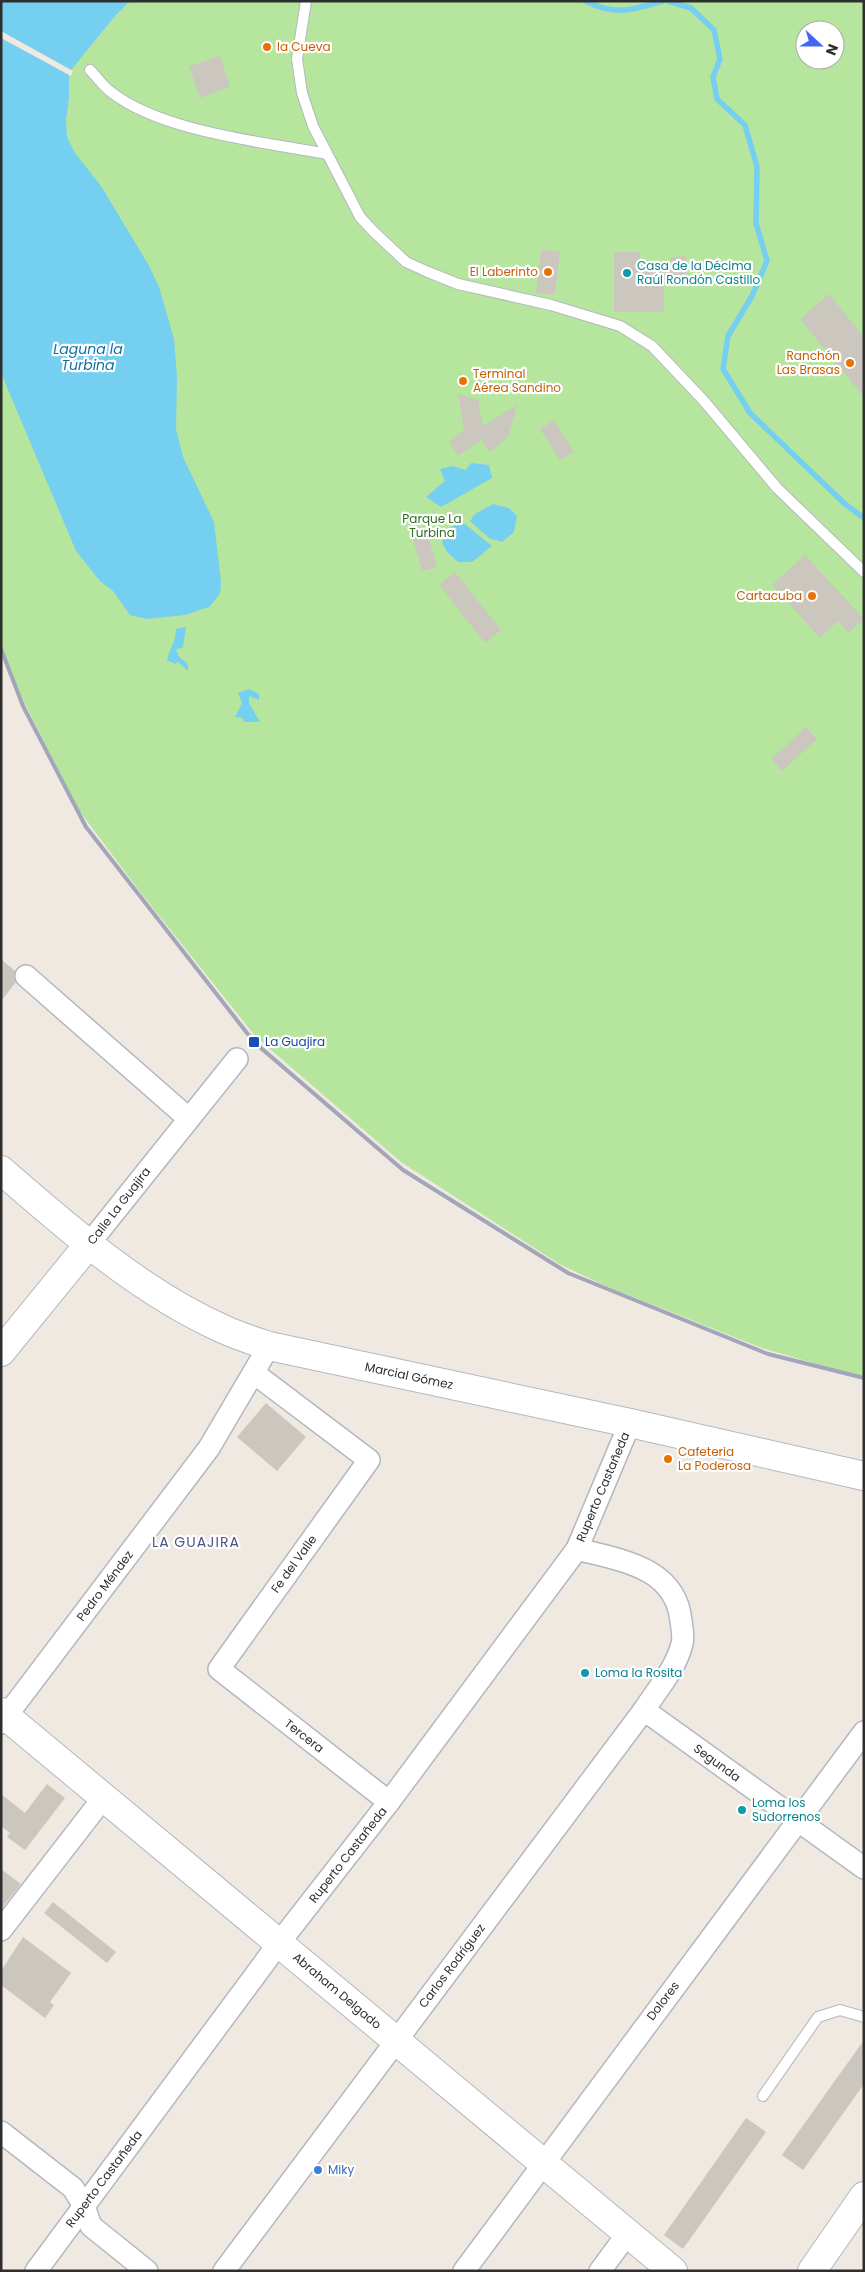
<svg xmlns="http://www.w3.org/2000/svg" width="865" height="2272" viewBox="0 0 865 2272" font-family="Poppins,sans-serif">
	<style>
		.green { fill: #b6e59e; fill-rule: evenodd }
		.water { fill: #75cff0 }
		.pier { fill: #efe9e1 }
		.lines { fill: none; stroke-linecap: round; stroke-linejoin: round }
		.stream { stroke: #75cff0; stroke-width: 5.5 }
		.building { fill: #cbc7bf }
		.lane-casing { stroke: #b4b7c1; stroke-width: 12 }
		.street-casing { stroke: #b4b7c1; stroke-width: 24 }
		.secondary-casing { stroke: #b4b7c1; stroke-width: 30 }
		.lane { stroke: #fff; stroke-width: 10 }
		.street { stroke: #fff; stroke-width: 21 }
		.secondary { stroke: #fff; stroke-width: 28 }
		.rail { stroke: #a3a6b8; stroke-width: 4 }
		.food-dot { fill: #e8710a; stroke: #fff; stroke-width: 2 }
		.culture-dot { fill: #0f9aa8; stroke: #fff; stroke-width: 2 }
		.transit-dot { fill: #1a4fb4; stroke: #fff; stroke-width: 2 }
		.shop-dot { fill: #3f7fe0; stroke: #fff; stroke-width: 2 }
		.labels { text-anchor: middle; stroke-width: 4.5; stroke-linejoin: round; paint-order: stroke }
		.food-label { font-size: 12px; fill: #c56008; stroke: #fff; text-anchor: start }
		.culture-label { font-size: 12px; fill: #0d838f; stroke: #fff; text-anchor: start }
		.park-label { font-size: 12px; fill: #2c6e1b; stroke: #fff }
		.transit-label { font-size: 12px; fill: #164399; stroke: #fff; text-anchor: start }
		.street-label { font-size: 12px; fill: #2e2e2e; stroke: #fff }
		.shop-label { font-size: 12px; fill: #366cbe; stroke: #fff; text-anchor: start }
		.water-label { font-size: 14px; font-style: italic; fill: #0d6fa3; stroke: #fff }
		.neighbourhood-label { font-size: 14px; letter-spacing: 1px; fill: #4d5680; stroke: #fff }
	</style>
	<rect width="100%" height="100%" fill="#efe9e1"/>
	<path class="green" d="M 1,1 L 864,1 L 864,1378 L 762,1348 L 608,1287 L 561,1265 L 401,1162 L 256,1037 L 141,893 L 78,809 L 20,694 L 1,645 ZM 805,30 L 835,30 L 835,60 L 805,60 Z"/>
	<g class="water">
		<path d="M 1,1 L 130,1 L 115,16 L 71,70 L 69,74 L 69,98 L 66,119 L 67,137 L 75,153 L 101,186 L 148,264 L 159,287 L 174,339 L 177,376 L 176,429 L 183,457 L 214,522 L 221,582 L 220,594 L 209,607 L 185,615 L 146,619 L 130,615 L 113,591 L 100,581 L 76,551 L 1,373 Z"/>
		<path d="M 471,463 L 489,465 L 492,478 L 441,507 L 426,497 L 445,481 L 440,469 L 452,466 L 466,470 Z"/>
		<path d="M 493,504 L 509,508 L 517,516 L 514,532 L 502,542 L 489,538 L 470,521 L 475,514 Z"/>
		<path d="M 455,524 L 465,524 L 492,546 L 472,562 L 458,562 L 448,553 L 442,543 L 447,531 Z"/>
		<path d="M 186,627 L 183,647 L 176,650 L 179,657 L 188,664 L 188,671 L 178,662 L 175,664 L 167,660 C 170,648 176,641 176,629 Z"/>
		<path d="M 249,689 L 259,694 L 259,700 L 249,696 L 249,703 L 260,722 L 244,722 L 243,718 L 235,717 L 242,703 L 238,693 Z"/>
	</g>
	<path class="pier" d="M 1,31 L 73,71 L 71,76 L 1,38 Z"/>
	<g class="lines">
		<g class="stream">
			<path d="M 585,1 C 616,16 631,10 663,1"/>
			<path d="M 668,1 L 691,8 L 714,30 L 720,59 L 713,77 L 717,99 L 745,125 L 757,167 L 756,223 L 767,261 L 752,296 L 728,336 L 723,369 L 750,413 L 845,504 L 864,518"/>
		</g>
	</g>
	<g class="building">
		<path d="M 220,56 L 230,87 L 200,98 L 189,66 Z"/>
		<path d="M 541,249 L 560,252 L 555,295 L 536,293 Z"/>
		<path d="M 614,252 L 640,252 L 640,264 L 671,264 L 671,257 L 686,256 L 687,278 L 664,279 L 664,312 L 614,312 Z"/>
		<path d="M 829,294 L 864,337 L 864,397 L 800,319 Z"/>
		<path d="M 458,394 L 478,400 L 483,426 L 517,405 L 508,437 L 490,452 L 481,440 L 458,456 L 449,442 L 464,430 Z"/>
		<path d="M 554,420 L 574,452 L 560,460 L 540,429 Z"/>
		<path d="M 427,532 L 437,567 L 422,571 L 412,537 Z"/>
		<path d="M 805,555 L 864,619 L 848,633 L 838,621 L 820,638 L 772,585 Z"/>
		<path d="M 455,572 L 501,630 L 485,643 L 439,585 Z"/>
		<path d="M 806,727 L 817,739 L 782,771 L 771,759 Z"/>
		<path d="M 1,959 L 15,971 L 14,974 L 16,982 L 1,1001 Z"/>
		<path d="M 266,1403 L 306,1437 L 277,1471 L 237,1437 Z"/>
		<path d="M 47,1784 L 65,1798 L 25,1850 L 7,1837 L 10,1833 L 1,1826 L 1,1794 L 25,1813 Z"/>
		<path d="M 1,1869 L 21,1884 L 1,1909 Z"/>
		<path d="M 53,1902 L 116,1952 L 107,1963 L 44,1913 Z"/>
		<path d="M 23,1937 L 71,1973 L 50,2002 L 54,2005 L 45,2018 L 1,1985 L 1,1971 Z"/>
		<path d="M 864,2040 L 864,2084 L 803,2170 L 782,2155 Z"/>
		<path d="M 746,2118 L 766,2132 L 683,2249 L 664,2235 Z"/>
	</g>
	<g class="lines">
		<g class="lane-casing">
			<g id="lane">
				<path d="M 306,1 L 297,59 L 302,93 L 313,126 L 360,217 L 373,231 L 406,262 L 428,272 L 458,284 L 551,305 L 620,326 L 652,346 L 704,401 L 777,488 L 864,572"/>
				<path d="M 90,70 C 97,77 103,86 111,92 C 162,132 264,142 327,154"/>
				<path d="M 763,2096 L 818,2017 L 840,2010 L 864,2017"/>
			</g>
		</g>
		<g class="street-casing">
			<g id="street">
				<path d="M 26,976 L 188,1118"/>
				<path d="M 88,1245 L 237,1059"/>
				<path d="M 254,1373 L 369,1460 L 219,1669 L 389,1802"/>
				<path d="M 644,1710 L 864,1868"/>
				<path d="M 1,1723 L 209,1448 L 269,1346"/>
				<path d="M 1,1930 L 104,1797"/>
				<path d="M 1,2132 L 73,2188 L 84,2206 L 91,2226 L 147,2271"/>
				<path d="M 36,2271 L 279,1943 L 389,1802 L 577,1549 L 630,1423"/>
				<path d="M 224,2271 L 644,1710 C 657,1690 676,1668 682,1644 C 684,1637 682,1628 681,1621 C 676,1567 620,1560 577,1549"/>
				<path d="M 464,2271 L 864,1732"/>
				<path d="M 600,2271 L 628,2233"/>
			</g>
		</g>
		<g class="secondary-casing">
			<g id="secondary">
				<path d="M 1,1170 C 69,1229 140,1292 223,1329 C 238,1336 254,1341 269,1346 L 630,1423 L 864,1476"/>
				<path d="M 1,1352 L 88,1245"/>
				<path d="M 1,1712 L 673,2271"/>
				<path d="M 812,2271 L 864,2196"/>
			</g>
		</g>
		<use href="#lane" class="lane"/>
		<use href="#street" class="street"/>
		<use href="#secondary" class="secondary"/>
		<path class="rail" d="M 1,649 L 23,706 L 86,827 L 254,1042 L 403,1170 L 568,1273 L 768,1354 L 864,1378"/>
	</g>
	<g class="food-dot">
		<circle cx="267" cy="47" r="5"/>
		<circle cx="548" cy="272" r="5"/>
		<circle cx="850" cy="363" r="5"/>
		<circle cx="463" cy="381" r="5"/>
		<circle cx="812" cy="596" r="5"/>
		<circle cx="668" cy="1459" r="5"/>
	</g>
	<g class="culture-dot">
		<circle cx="627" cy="273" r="5"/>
		<circle cx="585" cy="1673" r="5"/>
		<circle cx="742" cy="1810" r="5"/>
	</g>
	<rect class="transit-dot" x="248" y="1036" width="12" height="12" rx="2.5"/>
	<circle class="shop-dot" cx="318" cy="2170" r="5"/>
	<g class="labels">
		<g class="food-label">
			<text x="277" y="51">la Cueva</text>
			<text x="538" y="276" text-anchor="end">El Laberinto</text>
			<text x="840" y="360" text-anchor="end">Ranchón<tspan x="840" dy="14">Las Brasas</tspan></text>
			<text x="473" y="378">Terminal<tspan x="473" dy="14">Aérea Sandino</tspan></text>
			<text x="802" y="600" text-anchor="end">Cartacuba</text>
			<text x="678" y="1456">Cafeteria<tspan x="678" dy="14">La Poderosa</tspan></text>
		</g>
		<g class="culture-label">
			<text x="637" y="270">Casa de la Décima<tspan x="637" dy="14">Raúl Rondón Castillo</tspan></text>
			<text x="595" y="1677">Loma la Rosita</text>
			<text x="752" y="1807">Loma los<tspan x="752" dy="14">Sudorrenos</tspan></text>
		</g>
		<g class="park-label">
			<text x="432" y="523">Parque La<tspan x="432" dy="14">Turbina</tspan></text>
		</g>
		<g class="transit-label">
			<text x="265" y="1046">La Guajira</text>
		</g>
		<g class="street-label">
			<text transform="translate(119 1206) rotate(-52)" y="4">Calle La Guajira</text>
			<text transform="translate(409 1376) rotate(12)" y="4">Marcial Gómez</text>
			<text transform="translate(603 1487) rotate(-67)" y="4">Ruperto Castañeda</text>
			<text transform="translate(294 1564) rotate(-54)" y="4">Fe del Valle</text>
			<text transform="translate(105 1586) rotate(-53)" y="4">Pedro Méndez</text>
			<text transform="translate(304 1736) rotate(38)" y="4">Tercera</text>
			<text transform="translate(717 1763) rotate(36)" y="4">Segunda</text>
			<text transform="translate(348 1855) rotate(-52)" y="4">Ruperto Castañeda</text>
			<text transform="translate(452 1966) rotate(-53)" y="4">Carlos Rodríguez</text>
			<text transform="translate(337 1991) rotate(40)" y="4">Abraham Delgado</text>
			<text transform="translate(663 2001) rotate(-53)" y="4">Dolores</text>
			<text transform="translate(104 2179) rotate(-53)" y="4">Ruperto Castañeda</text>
		</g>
		<g class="shop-label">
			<text x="328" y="2174">Miky</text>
		</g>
		<g class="water-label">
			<text x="88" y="354">Laguna la<tspan x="88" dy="16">Turbina</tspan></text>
		</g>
		<g class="neighbourhood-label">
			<text x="196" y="1547">LA GUAJIRA</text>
		</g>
	</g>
	<rect width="865" height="2272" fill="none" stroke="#2e2e2e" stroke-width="5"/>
	<g transform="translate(820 45) rotate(111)"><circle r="24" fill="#ffffff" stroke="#ababab"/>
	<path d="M0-4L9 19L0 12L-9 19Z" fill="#4264fb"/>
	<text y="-8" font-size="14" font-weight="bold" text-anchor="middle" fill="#2e2e2e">N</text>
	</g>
</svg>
